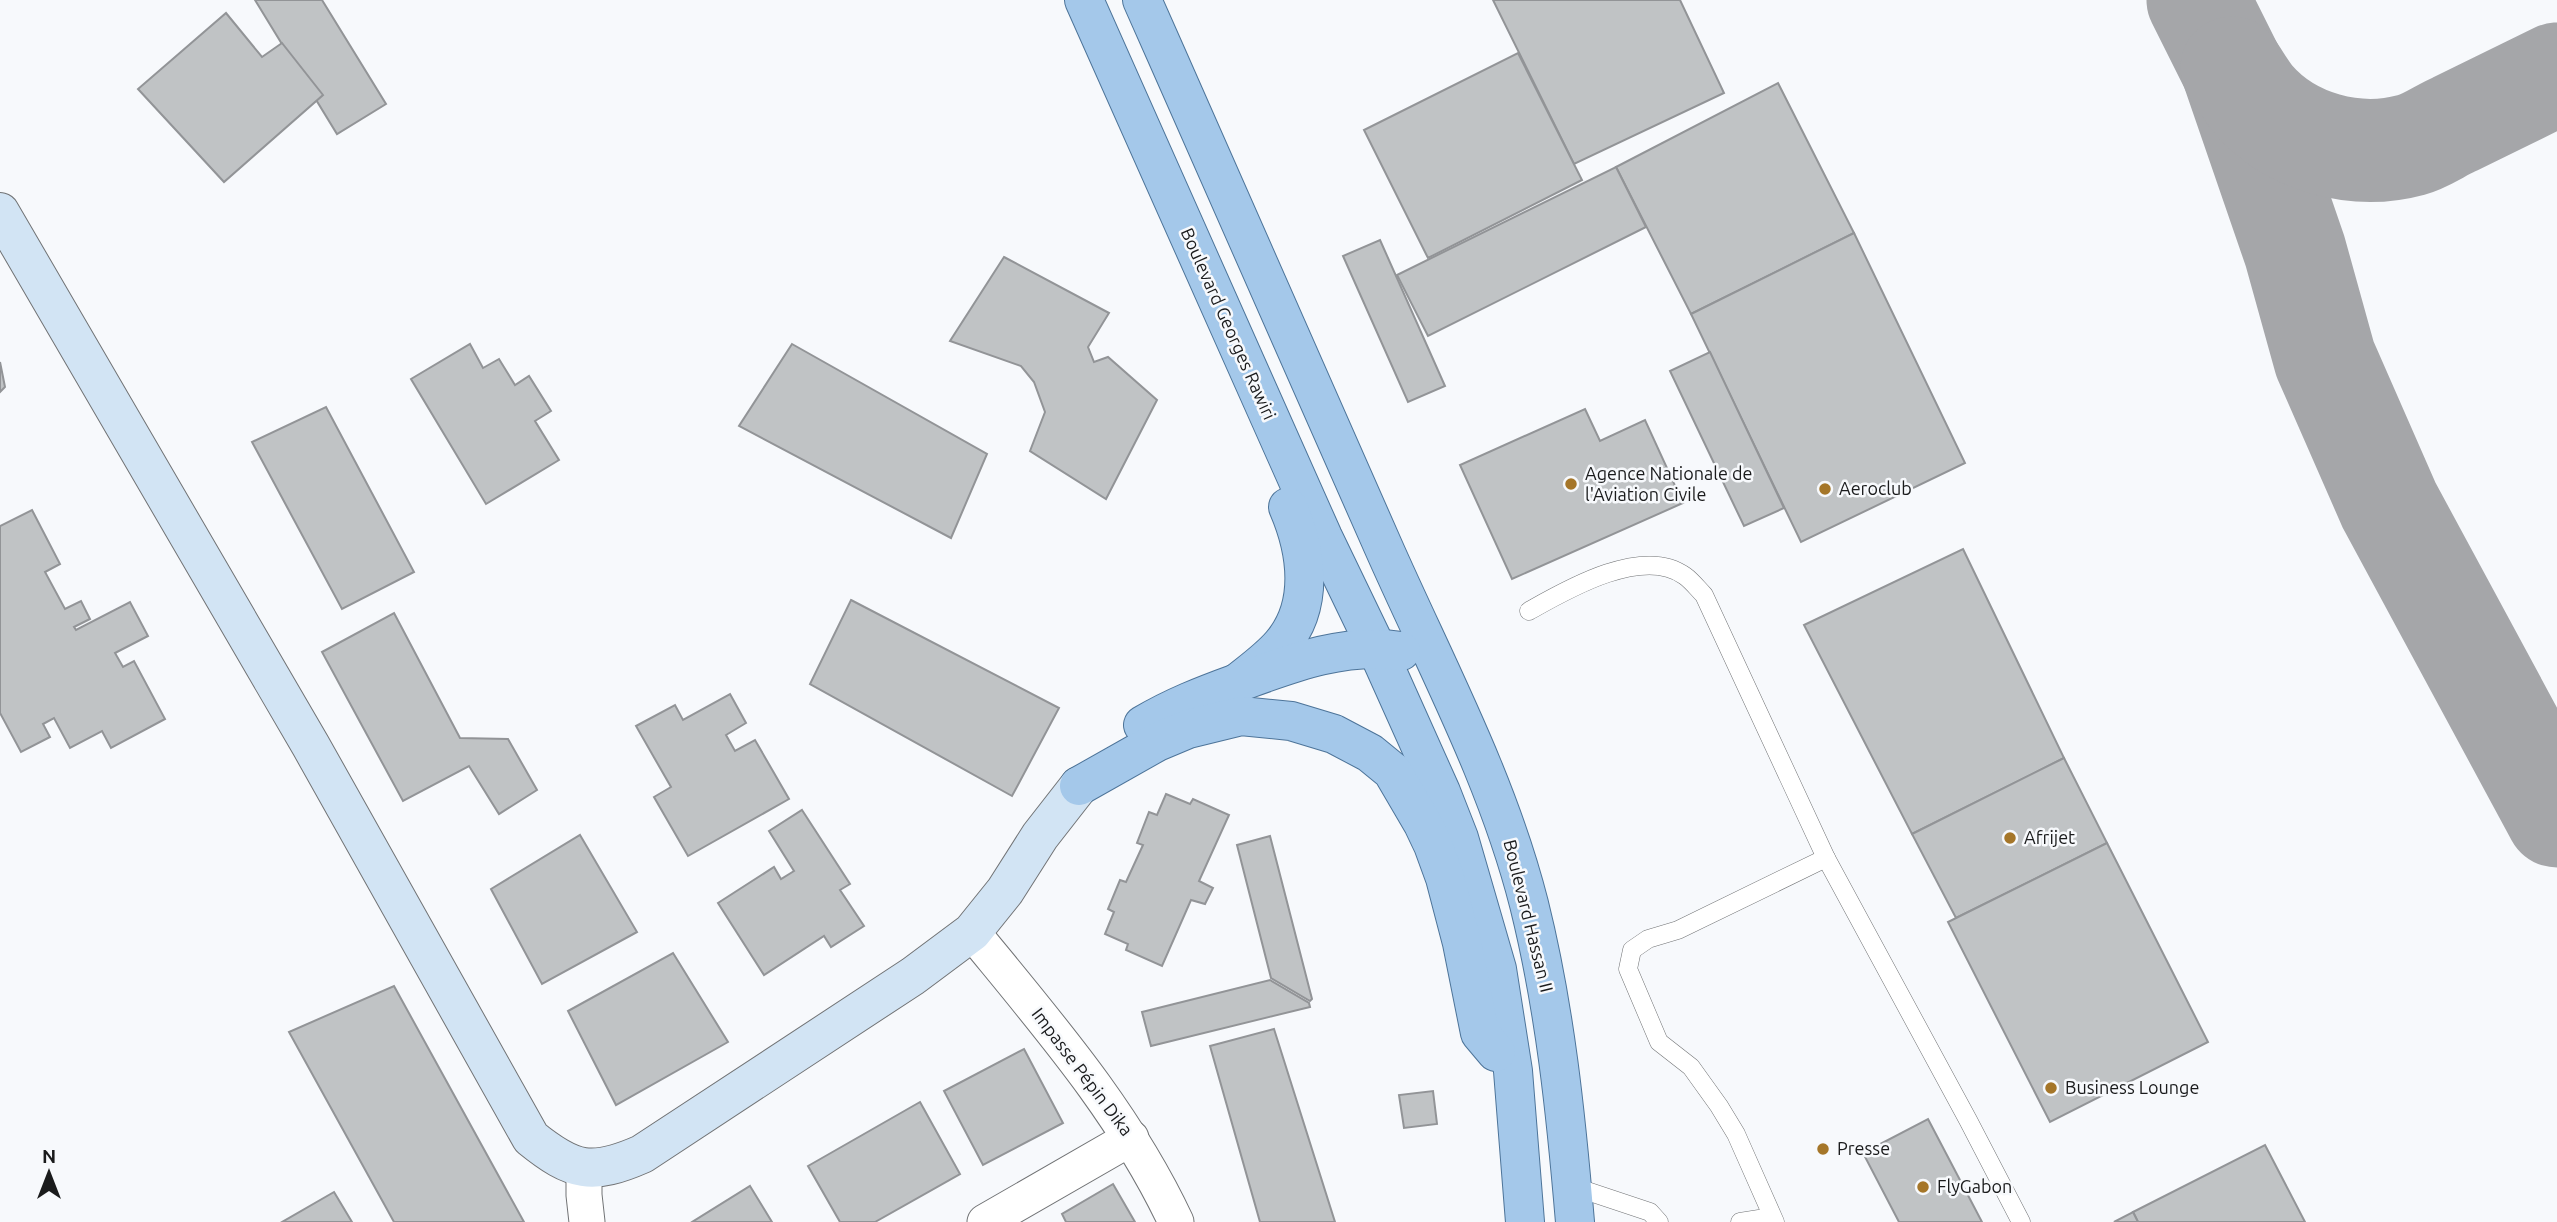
<svg xmlns="http://www.w3.org/2000/svg" width="2557" height="1222" viewBox="0 0 2557 1222" font-family="Ubuntu,sans-serif">
	<style>
		.lines { fill: none; stroke-linecap: round; stroke-linejoin: round }
		.taxiway { stroke: #a5a6a9; stroke-width: 103 }
		.building { fill: #c0c3c5; stroke: #929497; stroke-width: 2 }
		.lane-casing { stroke: #717375; stroke-width: 19 }
		.street-casing { stroke: #717375; stroke-width: 37 }
		.secondary-casing { stroke: #717375; stroke-width: 40 }
		.primary-casing { stroke: #4d7499; stroke-width: 40 }
		.lane { stroke: #fff; stroke-width: 18 }
		.street { stroke: #fff; stroke-width: 35 }
		.secondary { stroke: #d2e4f4; stroke-width: 38 }
		.primary { stroke: #a4c8ea; stroke-width: 38 }
		.poi-dot { fill: #a57629; stroke: #f7f9fc; stroke-width: 2.5 }
		.labels { text-anchor: middle; stroke-width: 5; stroke-linejoin: round; paint-order: stroke }
		.street-label { font-size: 18px; fill: #1a1b1c; stroke: #f7f9fc }
		.poi-label { font-size: 18px; fill: #1a1b1c; stroke: #f7f9fc; text-anchor: start }
	</style>
	<rect width="100%" height="100%" fill="#f7f9fc"/>
	<g class="lines">
		<g class="taxiway">
			<path d="M 2198,0 L 2232,68 L 2295,251 L 2325,359 L 2389,505 L 2557,816"/>
			<path d="M 2232,68 C 2239,78 2245,89 2253,99 C 2291,143 2356,160 2411,145 C 2426,141 2441,130 2455,124 C 2489,107 2523,91 2557,74"/>
		</g>
	</g>
	<g class="building">
		<path d="M 255,0 L 322,0 L 386,104 L 337,134 Z"/>
		<path d="M 1493,0 L 1680,0 L 1724,93 L 1574,164 Z"/>
		<path d="M 226,13 L 262,57 L 282,43 L 323,95 L 224,182 L 138,89 Z"/>
		<path d="M 1518,53 L 1582,180 L 1428,258 L 1364,130 Z"/>
		<path d="M 1778,83 L 1854,233 L 1691,314 L 1616,167 Z"/>
		<path d="M 1616,167 L 1646,227 L 1428,336 L 1397,275 Z"/>
		<path d="M 1854,233 L 1965,463 L 1801,542 L 1691,314 Z"/>
		<path d="M 1380,240 L 1445,386 L 1408,402 L 1343,256 Z"/>
		<path d="M 1004,257 L 1109,313 L 1088,347 L 1094,362 L 1108,357 L 1157,400 L 1106,499 L 1030,451 L 1045,412 L 1034,382 L 1021,366 L 950,341 Z"/>
		<path d="M 470,344 L 483,368 L 499,359 L 515,385 L 529,376 L 551,411 L 535,421 L 559,460 L 486,504 L 411,379 Z"/>
		<path d="M 792,344 L 987,454 L 951,538 L 739,426 Z"/>
		<path d="M 1710,352 L 1784,508 L 1744,526 L 1670,371 Z"/>
		<path d="M 0,362 L 5,387 L 0,392 Z"/>
		<path d="M 326,407 L 414,572 L 342,609 L 252,442 Z"/>
		<path d="M 1585,409 L 1600,441 L 1645,420 L 1683,503 L 1512,579 L 1460,465 Z"/>
		<path d="M 32,510 L 60,564 L 45,572 L 65,609 L 81,601 L 90,619 L 74,627 L 76,630 L 130,602 L 148,636 L 115,653 L 123,667 L 134,661 L 165,719 L 111,748 L 102,731 L 70,748 L 54,718 L 43,724 L 50,737 L 21,752 L 0,713 L 0,526 Z"/>
		<path d="M 1963,549 L 2064,758 L 1912,834 L 1804,625 Z"/>
		<path d="M 851,600 L 1059,708 L 1012,796 L 810,684 Z"/>
		<path d="M 394,613 L 460,738 L 508,739 L 537,790 L 499,814 L 469,766 L 403,801 L 322,652 Z"/>
		<path d="M 730,694 L 746,723 L 726,735 L 735,751 L 755,740 L 789,799 L 688,856 L 654,797 L 671,787 L 636,726 L 675,705 L 683,720 Z"/>
		<path d="M 2064,758 L 2107,843 L 1956,918 L 1912,834 Z"/>
		<path d="M 1166,794 L 1190,804 L 1193,799 L 1229,815 L 1199,881 L 1213,888 L 1205,904 L 1191,900 L 1162,966 L 1126,950 L 1128,944 L 1105,934 L 1114,912 L 1108,909 L 1120,880 L 1126,882 L 1143,845 L 1137,843 L 1149,812 L 1157,815 Z"/>
		<path d="M 802,810 L 850,884 L 840,890 L 864,926 L 831,947 L 824,936 L 764,975 L 718,903 L 774,867 L 781,879 L 794,871 L 769,831 Z"/>
		<path d="M 580,835 L 637,932 L 542,984 L 491,889 Z"/>
		<path d="M 1270,836 L 1312,999 L 1310,1001 L 1271,978 L 1237,845 Z"/>
		<path d="M 2107,843 L 2208,1042 L 2050,1122 L 1948,922 Z"/>
		<path d="M 673,953 L 728,1042 L 616,1105 L 568,1011 Z"/>
		<path d="M 1270,980 L 1309,1003 L 1310,1007 L 1151,1046 L 1142,1012 Z"/>
		<path d="M 394,986 L 524,1222 L 394,1222 L 289,1032 Z"/>
		<path d="M 1274,1029 L 1335,1222 L 1260,1222 L 1210,1046 Z"/>
		<path d="M 1024,1049 L 1063,1123 L 983,1165 L 944,1091 Z"/>
		<path d="M 1433,1091 L 1437,1124 L 1404,1128 L 1399,1095 Z"/>
		<path d="M 920,1102 L 960,1174 L 875,1222 L 840,1222 L 808,1166 Z"/>
		<path d="M 1928,1119 L 1982,1222 L 1899,1222 L 1863,1153 Z"/>
		<path d="M 2265,1145 L 2305,1222 L 2138,1222 L 2133,1212 Z"/>
		<path d="M 1113,1184 L 1135,1222 L 1066,1222 L 1062,1214 Z"/>
		<path d="M 750,1186 L 772,1222 L 692,1222 Z"/>
		<path d="M 334,1192 L 352,1222 L 282,1222 Z"/>
		<path d="M 2133,1212 L 2138,1222 L 2114,1222 Z"/>
	</g>
	<g class="lines">
		<g class="lane-casing">
			<g id="lane">
				<path d="M 1529,611 C 1566,590 1643,545 1685,576 C 1692,581 1698,589 1704,595 L 1826,858 L 1968,1120 L 2021,1222"/>
				<path d="M 1572,1186 L 1650,1212 L 1659,1222"/>
				<path d="M 1740,1222 L 1772,1217"/>
				<path d="M 1775,1222 L 1736,1134 L 1719,1106 L 1691,1067 L 1659,1042 L 1628,969 L 1632,950 L 1648,939 L 1678,930 L 1826,858"/>
			</g>
		</g>
		<g class="street-casing">
			<g id="street">
				<path d="M 972,932 C 1048,1025 1125,1113 1176,1222"/>
				<path d="M 584,1169 L 584,1195 L 587,1222"/>
				<path d="M 985,1222 L 1131,1138"/>
			</g>
		</g>
		<g class="secondary-casing">
			<path id="secondary" d="M 0,212 L 311,746 L 531,1138 C 573,1172 592,1176 642,1154 L 913,976 L 972,932 L 1005,891 L 1040,836 L 1079,786"/>
		</g>
		<g class="primary-casing">
			<g id="primary">
				<path d="M 1084,0 L 1323,537 L 1376,647 L 1441,792 L 1459,838 L 1497,969 L 1513,1071 L 1525,1222"/>
				<path d="M 1142,0 C 1223,182 1302,365 1383,546 C 1435,664 1497,778 1529,904 C 1555,1008 1566,1115 1575,1222"/>
				<path d="M 1236,684 C 1252,671 1268,660 1281,645 C 1315,606 1307,551 1288,507"/>
				<path d="M 1143,725 C 1173,707 1204,695 1237,683 C 1289,664 1345,642 1401,651"/>
				<path d="M 1079,786 L 1157,742 L 1188,729 L 1241,716 L 1291,721 L 1334,734 L 1370,753 L 1392,771 L 1423,824 L 1433,845 L 1445,878 L 1462,943 L 1480,1033 L 1496,1052"/>
			</g>
		</g>
		<use href="#lane" class="lane"/>
		<use href="#street" class="street"/>
		<use href="#secondary" class="secondary"/>
		<use href="#primary" class="primary"/>
	</g>
	<g class="poi-dot">
		<circle cx="1571" cy="484" r="7"/>
		<circle cx="1825" cy="489" r="7"/>
		<circle cx="2010" cy="838" r="7"/>
		<circle cx="2051" cy="1088" r="7"/>
		<circle cx="1823" cy="1149" r="7"/>
		<circle cx="1923" cy="1187" r="7"/>
	</g>
	<g class="labels">
		<g class="street-label">
			<text transform="translate(1228 324) rotate(66)" y="6">Boulevard Georges Rawiri</text>
			<text transform="translate(1528 916) rotate(76)" y="6">Boulevard Hassan II</text>
			<text transform="translate(1082 1072) rotate(53)" y="6">Impasse Pépin Dika</text>
		</g>
		<g class="poi-label">
			<text x="1585" y="480">Agence Nationale de<tspan x="1585" dy="21">l'Aviation Civile</tspan></text>
			<text x="1839" y="495">Aeroclub</text>
			<text x="2024" y="844">Afrijet</text>
			<text x="2065" y="1094">Business Lounge</text>
			<text x="1837" y="1155">Presse</text>
			<text x="1937" y="1193">FlyGabon</text>
		</g>
	</g>
	<g transform="translate(49 1173)" stroke="#f7f9fc" stroke-width="5" paint-order="stroke">
	<path d="M0-5L12 26L0 18L-12 26Z" fill="#1a1b1c"/>
	<text y="-10" font-size="19" font-weight="bold" text-anchor="middle" fill="#1a1b1c">N</text>
	</g>
</svg>
